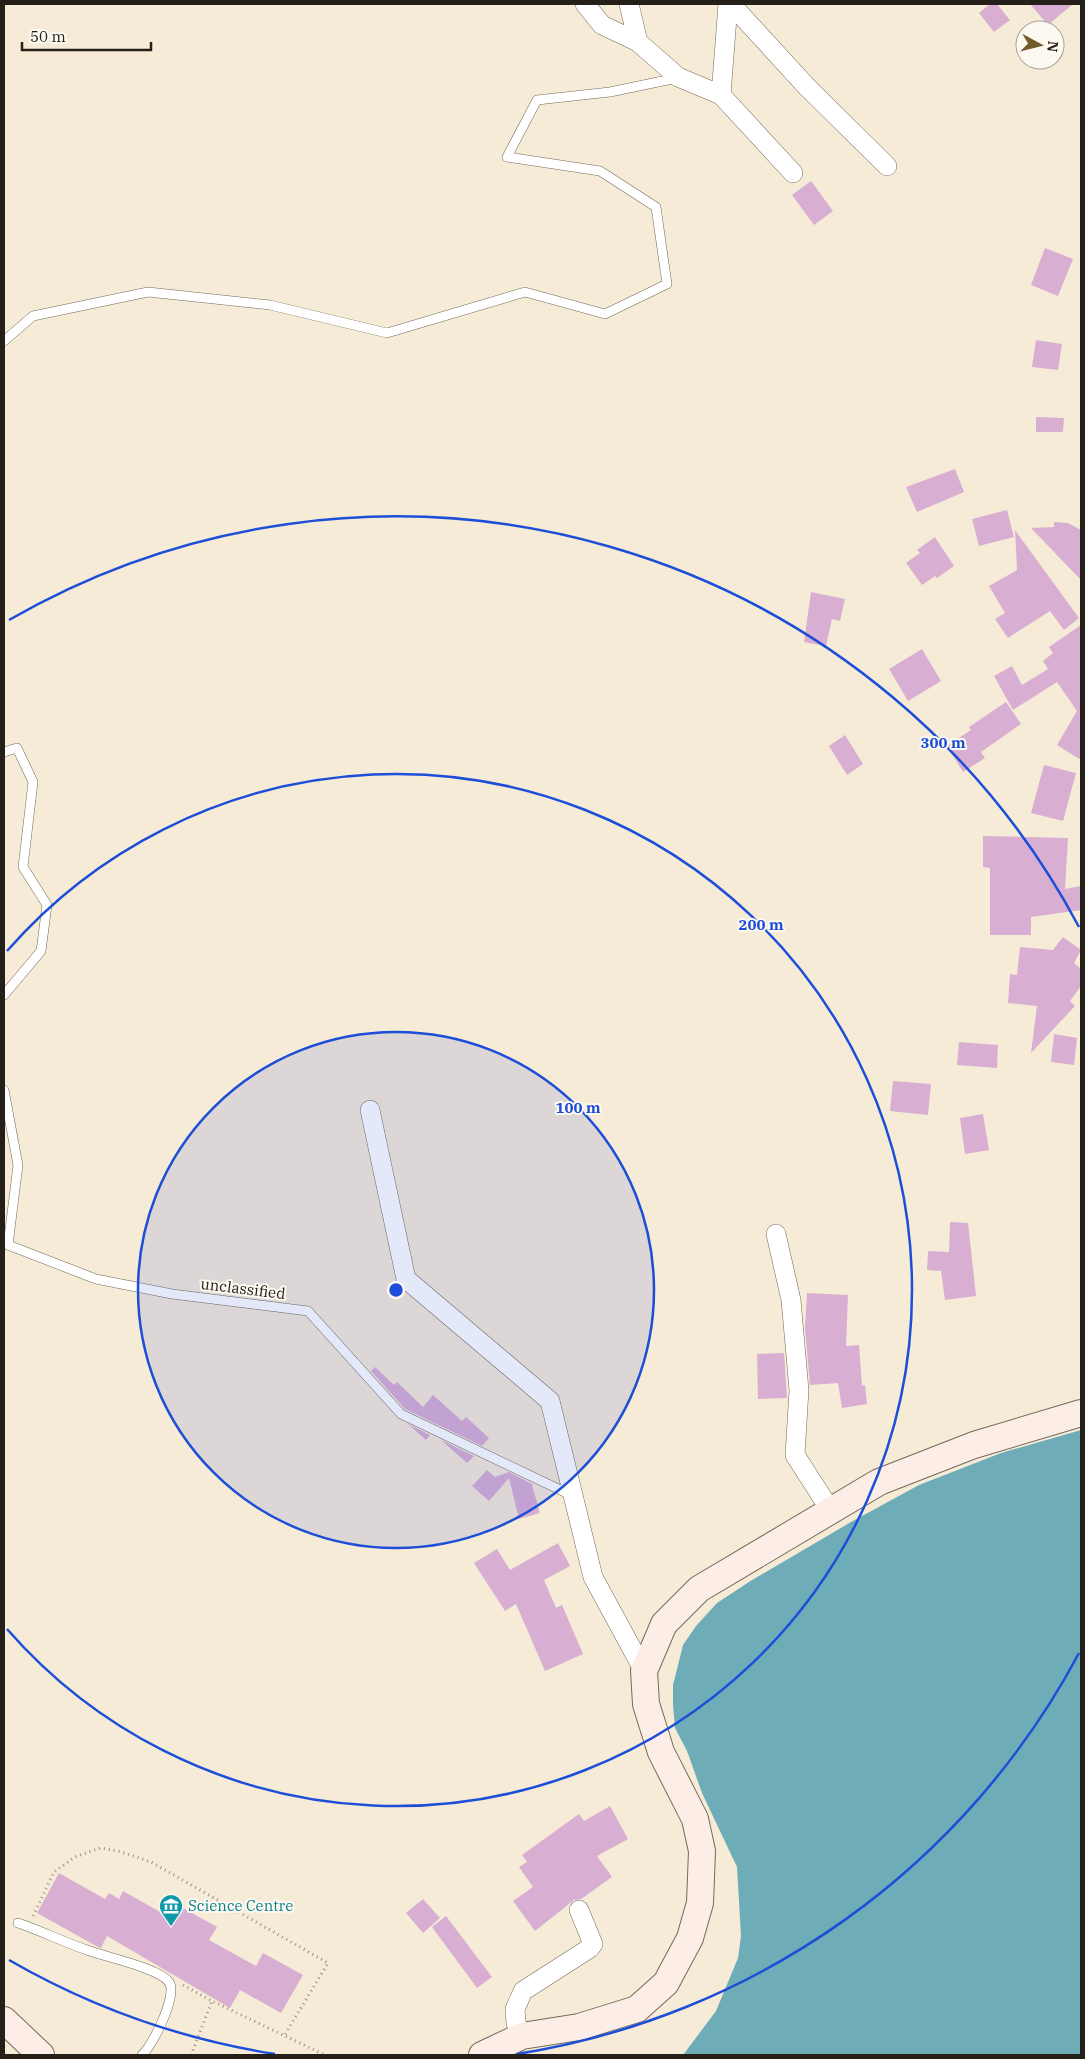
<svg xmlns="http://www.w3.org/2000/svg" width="1085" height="2059" viewBox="0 0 1085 2059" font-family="'IBM Plex Serif',serif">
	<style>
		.water { fill: #6eadb8 }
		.building { fill: #d8afd2 }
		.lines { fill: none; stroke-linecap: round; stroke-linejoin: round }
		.service-casing { stroke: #736958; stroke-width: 10 }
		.minor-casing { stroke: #736958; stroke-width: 20 }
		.secondary-casing { stroke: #736958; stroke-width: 28 }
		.path { stroke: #978f81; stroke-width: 3; stroke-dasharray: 1 4; stroke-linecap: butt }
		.service { stroke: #fff; stroke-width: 9 }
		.minor { stroke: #fff; stroke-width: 19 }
		.secondary { stroke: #fceee6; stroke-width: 26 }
		.ring { fill: none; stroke: #1d4ed8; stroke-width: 2.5 }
		.labels { text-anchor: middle; stroke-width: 4; stroke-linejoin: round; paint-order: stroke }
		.street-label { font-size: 15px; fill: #242019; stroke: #fdf9f1 }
		.culture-label { font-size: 15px; fill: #0d838f; stroke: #fdf9f1; text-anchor: start }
		.centre { fill: #1d4ed8; stroke: #fdf9f1; stroke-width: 2.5 }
		.ring-label { font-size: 15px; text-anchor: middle; font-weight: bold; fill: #1d4ed8; stroke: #fdf9f1; stroke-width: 4; stroke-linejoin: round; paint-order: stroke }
	</style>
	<rect width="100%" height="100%" fill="#f6ebd7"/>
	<path class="water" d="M 1081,1430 L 1081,2055 L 683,2055 L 716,2011 L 738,1958 L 741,1936 L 737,1867 L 702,1793 L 687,1751 L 675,1728 L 673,1705 L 673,1685 L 683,1645 L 696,1626 L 717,1603 L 752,1580 L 851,1522 L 919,1485 L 1001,1453 Z"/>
	<g class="building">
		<path d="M 990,4 L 997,4 L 1010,20 L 994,32 L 979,13 Z"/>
		<path d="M 1030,4 L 1073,4 L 1048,25 Z"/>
		<path d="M 811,181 L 833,211 L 814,225 L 792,195 Z"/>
		<path d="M 1045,248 L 1073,259 L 1058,296 L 1031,285 Z"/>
		<path d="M 1036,340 L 1062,344 L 1058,370 L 1032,367 Z"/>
		<path d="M 1036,417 L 1064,418 L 1063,432 L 1036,432 Z"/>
		<path d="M 955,469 L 964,492 L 917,512 L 906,487 Z"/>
		<path d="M 1007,510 L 1014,537 L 979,546 L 972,519 Z"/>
		<path d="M 1054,522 L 1068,523 L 1081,530 L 1081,580 L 1031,528 L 1054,527 Z"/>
		<path d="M 1015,530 L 1079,618 L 1064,630 L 1050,611 L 1008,638 L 995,619 L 1005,613 L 989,586 L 1017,570 Z"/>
		<path d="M 935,537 L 954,566 L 937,578 L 935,576 L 922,585 L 906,563 L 920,553 L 917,550 Z"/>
		<path d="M 811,592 L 845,599 L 840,621 L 832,619 L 826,646 L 804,642 Z"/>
		<path d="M 1081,625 L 1081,760 L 1057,745 L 1077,711 L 1057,682 L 1013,710 L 994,676 L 1012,666 L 1022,685 L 1048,669 L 1043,661 L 1053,653 L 1049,647 Z"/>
		<path d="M 922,649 L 941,681 L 908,701 L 889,669 Z"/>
		<path d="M 1006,702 L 1021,724 L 981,752 L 985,758 L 963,772 L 947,746 L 971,730 L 969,727 Z"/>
		<path d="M 845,735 L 863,764 L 847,775 L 829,746 Z"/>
		<path d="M 1044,765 L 1076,773 L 1063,821 L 1031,813 Z"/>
		<path d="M 983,836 L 1068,838 L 1065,889 L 1081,886 L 1081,910 L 1031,917 L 1031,935 L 990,935 L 990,868 L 983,867 Z"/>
		<path d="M 1063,937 L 1081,950 L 1074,963 L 1081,969 L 1081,986 L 1070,1001 L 1075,1006 L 1031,1053 L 1037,1006 L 1008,1003 L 1010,974 L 1017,975 L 1020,947 L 1053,950 Z"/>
		<path d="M 1054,1034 L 1077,1038 L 1074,1065 L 1051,1062 Z"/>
		<path d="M 959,1042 L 998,1045 L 997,1068 L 957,1065 Z"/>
		<path d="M 893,1081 L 931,1084 L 928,1115 L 890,1111 Z"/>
		<path d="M 983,1114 L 989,1150 L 965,1154 L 960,1118 Z"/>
		<path d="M 950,1222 L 968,1223 L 976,1296 L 945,1300 L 941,1271 L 927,1270 L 928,1251 L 949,1252 Z"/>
		<path d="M 807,1293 L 848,1295 L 846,1346 L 859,1345 L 862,1386 L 865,1385 L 867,1404 L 842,1408 L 838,1383 L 810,1385 L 805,1328 Z"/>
		<path d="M 784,1353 L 787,1398 L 758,1399 L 757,1354 Z"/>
		<path d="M 375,1367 L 394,1385 L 397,1382 L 423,1407 L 433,1395 L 462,1421 L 466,1417 L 489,1438 L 482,1446 L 405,1409 L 371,1371 Z"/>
		<path d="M 408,1424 L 430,1435 L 426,1440 Z"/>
		<path d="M 441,1440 L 474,1456 L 467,1463 Z"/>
		<path d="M 487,1470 L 495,1477 L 509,1472 L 534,1485 L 532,1485 L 540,1513 L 519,1519 L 509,1478 L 489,1501 L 472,1486 Z"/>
		<path d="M 558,1543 L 570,1566 L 544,1580 L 556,1608 L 562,1605 L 583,1654 L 545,1671 L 516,1604 L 505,1611 L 474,1563 L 497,1549 L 510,1570 Z"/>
		<path d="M 610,1806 L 628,1839 L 597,1856 L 612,1877 L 581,1899 L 574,1900 L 535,1931 L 513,1901 L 533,1887 L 519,1867 L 527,1862 L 522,1855 L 579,1814 L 584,1821 Z"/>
		<path d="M 59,1873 L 105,1899 L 109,1893 L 119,1899 L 123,1891 L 169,1917 L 176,1904 L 217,1927 L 209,1940 L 256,1966 L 263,1953 L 303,1975 L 281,2013 L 240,1990 L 230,2008 L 107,1936 L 101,1948 L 98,1947 L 37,1913 Z"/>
		<path d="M 423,1899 L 440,1918 L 423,1933 L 406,1913 Z"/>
		<path d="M 446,1916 L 492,1977 L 477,1988 L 432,1927 Z"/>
	</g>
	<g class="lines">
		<g class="service-casing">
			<g id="service">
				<path d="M 4,341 L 33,316 L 148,292 L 270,305 L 387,333 L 525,292 L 605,314 L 667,284 L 656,207 L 600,171 L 507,157 L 537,100 L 610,92 L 677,78"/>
				<path d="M 4,752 L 17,748 L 33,782 L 23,867 L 47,905 L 41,951 L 4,995"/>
				<path d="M 4,1090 L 18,1165 L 8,1245 L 96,1279 L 172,1294 L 308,1311 L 401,1414 L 573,1496"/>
				<path d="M 18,1923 C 42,1931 63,1942 87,1950 C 105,1957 159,1968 169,1982 C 178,1995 153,2045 142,2055"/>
			</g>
		</g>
		<g class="minor-casing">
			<g id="minor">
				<path d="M 585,4 L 602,25 L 638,42 L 678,77 L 721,95 L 728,4"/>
				<path d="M 629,4 L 638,42"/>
				<path d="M 731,4 L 807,87 L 887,166"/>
				<path d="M 721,95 L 793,173"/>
				<path d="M 370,1110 L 406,1279 L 550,1401 L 593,1577 L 644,1671"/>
				<path d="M 776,1234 L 791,1300 L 799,1390 L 795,1455 L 831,1511"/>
				<path d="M 522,2036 L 516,2023 L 515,2009 L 523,1991 L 590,1948 L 593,1944 L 579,1910"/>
			</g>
		</g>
		<g class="secondary-casing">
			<g id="secondary">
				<path d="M 4,2020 L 41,2055"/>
				<path d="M 482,2055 L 522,2036 L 579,2027 L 637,2009 L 666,1983 L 690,1938 L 700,1903 L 702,1851 L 695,1819 L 661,1752 L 646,1704 L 644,1671 L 664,1624 L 699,1589 L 879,1482 L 974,1445 L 1081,1413"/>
			</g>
		</g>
		<g class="path">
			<path d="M 33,1916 L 54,1872 L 75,1857 L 100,1848 L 118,1851 L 151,1862 L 328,1963 L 284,2036"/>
			<path d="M 183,1985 L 212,2001 L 325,2055"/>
			<path d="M 191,2055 L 212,2001"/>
		</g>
		<use href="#service" class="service"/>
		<use href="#minor" class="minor"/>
		<use href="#secondary" class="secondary"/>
	</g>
	<circle cx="396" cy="1290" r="258" fill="#1d4ed8" fill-opacity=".12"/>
	<g class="ring">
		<circle cx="396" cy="1290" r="258"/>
		<path d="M7 951A516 516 0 1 1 7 1629"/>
		<path d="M1079 1653A774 774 0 0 1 517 2054M275 2054A774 774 0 0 1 9 1960M9 620A774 774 0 0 1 1079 927"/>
	</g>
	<defs>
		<g id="museum-pin" transform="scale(1.25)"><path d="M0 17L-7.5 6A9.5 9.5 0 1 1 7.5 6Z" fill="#0f9aa8" stroke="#fdf9f1"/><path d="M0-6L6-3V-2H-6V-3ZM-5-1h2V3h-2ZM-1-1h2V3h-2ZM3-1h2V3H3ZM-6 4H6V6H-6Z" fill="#fff"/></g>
	</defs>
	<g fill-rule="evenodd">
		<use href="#museum-pin" x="171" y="1906"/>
	</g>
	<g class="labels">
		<g class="street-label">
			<text transform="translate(243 1289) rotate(7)" y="5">unclassified</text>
		</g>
		<g class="culture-label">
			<text x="188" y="1911">Science Centre</text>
		</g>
	</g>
	<circle cx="396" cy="1290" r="8" class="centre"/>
	<g class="ring-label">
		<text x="943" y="748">300 m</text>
		<text x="761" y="930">200 m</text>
		<text x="578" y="1113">100 m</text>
	</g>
	<rect width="1085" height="2059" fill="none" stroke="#242019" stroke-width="10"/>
	<g transform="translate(1040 45) rotate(97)"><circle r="24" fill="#fdf9f1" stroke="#a6a29b"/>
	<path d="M0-4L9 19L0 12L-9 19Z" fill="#725b2b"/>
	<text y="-8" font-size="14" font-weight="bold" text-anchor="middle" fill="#242019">N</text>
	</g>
	<path d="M22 42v8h129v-8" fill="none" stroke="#242019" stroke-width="2.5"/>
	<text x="30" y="42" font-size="15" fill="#242019" stroke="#fdf9f1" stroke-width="4" paint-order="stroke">50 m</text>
</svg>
